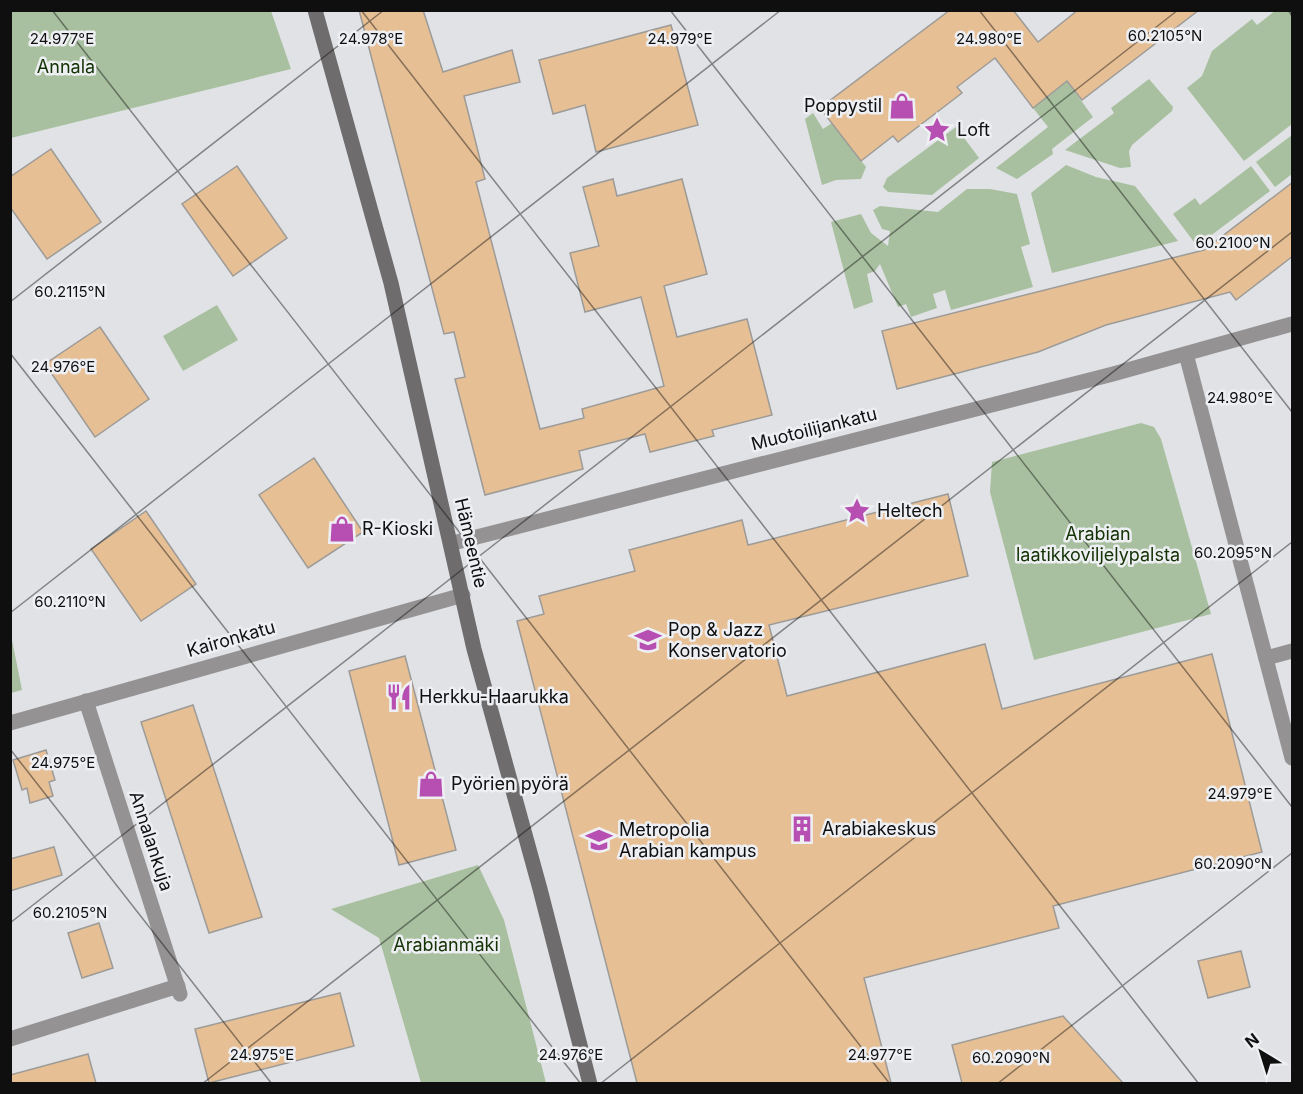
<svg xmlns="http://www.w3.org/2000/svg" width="1303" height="1094" viewBox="0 0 1303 1094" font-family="Inter,sans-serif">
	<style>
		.green { fill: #a8c09f }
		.building { fill: #e7bf94; stroke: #9d9b98; stroke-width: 1.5 }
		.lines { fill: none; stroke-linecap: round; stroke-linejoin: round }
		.minor { stroke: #949292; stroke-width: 15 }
		.tertiary { stroke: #949292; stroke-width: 15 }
		.secondary { stroke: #6f6c6d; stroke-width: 15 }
		.ticks { fill: none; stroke: #0f0f10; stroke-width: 1.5; stroke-opacity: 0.45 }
		.labels { text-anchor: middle; stroke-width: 5; stroke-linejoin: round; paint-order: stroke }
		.park-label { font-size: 18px; fill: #133203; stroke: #eeeff3 }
		.poi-label { font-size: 18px; fill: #0f0f10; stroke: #eeeff3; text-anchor: start }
		.street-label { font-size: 18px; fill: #0f0f10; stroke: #eeeff3 }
		.ticks-label { font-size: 15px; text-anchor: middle; fill: #0f0f10; stroke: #eeeff3; stroke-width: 5; stroke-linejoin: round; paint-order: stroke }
	</style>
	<rect width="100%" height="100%" fill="#e0e2e6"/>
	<g class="green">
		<path d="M 1276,10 L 1292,11 L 1292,124 L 1244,161 L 1187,88 L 1202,76 L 1212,51 L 1252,19 L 1257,25 Z"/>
		<path d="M 10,11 L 271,11 L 291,69 L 11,138 Z"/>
		<path d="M 1149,79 L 1173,107 L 1172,111 L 1132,145 L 1129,151 L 1131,167 L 1120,168 L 1065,150 L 1114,113 L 1111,108 Z"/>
		<path d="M 1067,81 L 1093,117 L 1052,149 L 1053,154 L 1017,179 L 996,168 L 1048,127 L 1033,108 Z"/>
		<path d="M 813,113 L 823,129 L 832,123 L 866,167 L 861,179 L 836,180 L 822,185 L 805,119 Z"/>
		<path d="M 956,127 L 979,158 L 932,195 L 888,192 L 883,187 L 887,178 Z"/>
		<path d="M 1292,135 L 1292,174 L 1275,187 L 1256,162 Z"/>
		<path d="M 1066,165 L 1096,177 L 1135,186 L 1178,241 L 1052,273 L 1031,193 Z"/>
		<path d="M 1251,166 L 1270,191 L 1197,246 L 1173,214 L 1195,198 L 1200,205 Z"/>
		<path d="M 967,189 L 990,189 L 1017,194 L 1030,244 L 1021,247 L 1033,287 L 951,310 L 945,290 L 933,294 L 937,308 L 911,317 L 906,304 L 898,307 L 880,264 L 875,271 L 867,274 L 873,302 L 854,309 L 831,222 L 861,214 L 871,233 L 888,246 L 890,231 L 882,229 L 873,210 L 880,206 L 938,212 Z"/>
		<path d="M 217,305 L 238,340 L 183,371 L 163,336 Z"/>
		<path d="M 1141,423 L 1154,427 L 1161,439 L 1211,614 L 1034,660 L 990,492 L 992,462 Z"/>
		<path d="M 11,635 L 22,690 L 11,693 L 10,693 Z"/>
		<path d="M 478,865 L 504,920 L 546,1083 L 421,1083 L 379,938 L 331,909 Z"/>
	</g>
	<g class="building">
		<path d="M 359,10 L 423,10 L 443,72 L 512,50 L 520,82 L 464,96 L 485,179 L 476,182 L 540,429 L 584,418 L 582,409 L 664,386 L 641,297 L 585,312 L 570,253 L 599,246 L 583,187 L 613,179 L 617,196 L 682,179 L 707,274 L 664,286 L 677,337 L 747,319 L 772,415 L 712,430 L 714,436 L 650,452 L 645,434 L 579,451 L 583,469 L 485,495 L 455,379 L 465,377 L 454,332 L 444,334 Z"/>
		<path d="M 950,10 L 1013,10 L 1038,42 L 1078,10 L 1199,10 L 1082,100 L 1067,81 L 1033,108 L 995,58 L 957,87 L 962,93 L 898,142 L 893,136 L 861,161 L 820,108 Z"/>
		<path d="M 671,25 L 698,125 L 596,152 L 585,105 L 553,114 L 539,60 Z"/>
		<path d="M 51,149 L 101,222 L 47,259 L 10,207 L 10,177 Z"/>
		<path d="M 237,166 L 287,238 L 233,276 L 182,204 Z"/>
		<path d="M 1293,182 L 1293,256 L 1236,300 L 1230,292 L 1106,325 L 1038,352 L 897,389 L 882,331 L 1204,250 Z"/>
		<path d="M 100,327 L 149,399 L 95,437 L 45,364 Z"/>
		<path d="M 314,458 L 363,532 L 308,568 L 259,495 Z"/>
		<path d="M 948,494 L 968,576 L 769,625 L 787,696 L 985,644 L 1002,709 L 1212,654 L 1262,852 L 1053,906 L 1059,928 L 864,978 L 891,1083 L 637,1083 L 517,621 L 544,614 L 539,596 L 635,571 L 629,550 L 742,520 L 748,545 Z"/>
		<path d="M 146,511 L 196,584 L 141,621 L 91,549 Z"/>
		<path d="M 405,656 L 456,850 L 399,865 L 349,671 Z"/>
		<path d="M 193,705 L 262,917 L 209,933 L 141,722 Z"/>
		<path d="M 46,750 L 55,780 L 49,782 L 53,796 L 30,803 L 27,788 L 22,790 L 13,760 Z"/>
		<path d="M 54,847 L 62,875 L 10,891 L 10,859 Z"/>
		<path d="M 99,923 L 113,968 L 82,978 L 68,933 Z"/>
		<path d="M 1241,951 L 1250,987 L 1208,998 L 1198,961 Z"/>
		<path d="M 340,993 L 354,1046 L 209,1083 L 195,1029 Z"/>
		<path d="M 1063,1016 L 1123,1083 L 962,1083 L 952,1045 Z"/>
		<path d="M 88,1054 L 96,1083 L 10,1083 L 10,1075 Z"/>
	</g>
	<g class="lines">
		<g class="minor">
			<path d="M 453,543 L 1113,374 L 1292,324"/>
			<path d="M 1266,658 L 1292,651"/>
			<path d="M 86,701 L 180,994"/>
			<path d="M 10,723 L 463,595"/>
			<path d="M 10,1039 L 178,986"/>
		</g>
		<path class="tertiary" d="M 1186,354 L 1292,758"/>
		<path class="secondary" d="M 315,10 L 391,283 L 474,649 L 540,889 L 590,1084"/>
	</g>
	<path class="ticks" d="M 52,10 L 890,1084M 361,10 L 1199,1084M 670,10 L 1292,807M 979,10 L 1292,412M 1288,10 L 1292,16M 10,302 L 384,10M 10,353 L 581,1084M 10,613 L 781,10M 10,749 L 272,1084M 10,923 L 1178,10M 202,1084 L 1292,232M 600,1084 L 1292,542M 997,1084 L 1292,853"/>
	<defs>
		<g id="shop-bare" transform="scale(2.07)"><path d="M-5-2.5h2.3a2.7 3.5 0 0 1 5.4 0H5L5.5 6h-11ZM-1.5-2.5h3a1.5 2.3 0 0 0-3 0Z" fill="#b74fb2" stroke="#eeeff3" stroke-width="2.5" paint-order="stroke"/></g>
		<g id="sight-bare" transform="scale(2.07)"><path d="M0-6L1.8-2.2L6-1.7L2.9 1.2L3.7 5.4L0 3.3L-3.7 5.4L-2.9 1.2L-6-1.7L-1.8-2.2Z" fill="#b74fb2" stroke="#eeeff3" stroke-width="2.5" paint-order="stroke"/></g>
		<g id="school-bare" transform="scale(2.07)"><path d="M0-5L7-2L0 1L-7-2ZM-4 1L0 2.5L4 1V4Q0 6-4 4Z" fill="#b74fb2" stroke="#eeeff3" stroke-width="2.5" paint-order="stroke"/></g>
		<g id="restaurant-bare" transform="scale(2.07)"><path d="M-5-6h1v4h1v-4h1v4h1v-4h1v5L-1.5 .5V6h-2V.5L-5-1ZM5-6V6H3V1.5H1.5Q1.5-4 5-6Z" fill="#b74fb2" stroke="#eeeff3" stroke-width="2.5" paint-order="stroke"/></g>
		<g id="building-bare" transform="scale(2.07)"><path d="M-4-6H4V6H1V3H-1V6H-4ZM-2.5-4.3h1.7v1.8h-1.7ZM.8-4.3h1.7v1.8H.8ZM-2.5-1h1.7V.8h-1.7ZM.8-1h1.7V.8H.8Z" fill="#b74fb2" stroke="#eeeff3" stroke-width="2.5" paint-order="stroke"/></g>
		<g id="university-bare" transform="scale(2.07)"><path d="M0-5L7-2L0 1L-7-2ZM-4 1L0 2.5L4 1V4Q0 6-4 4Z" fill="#b74fb2" stroke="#eeeff3" stroke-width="2.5" paint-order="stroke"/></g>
	</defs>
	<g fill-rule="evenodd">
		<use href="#shop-bare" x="902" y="106"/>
		<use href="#sight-bare" x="937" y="130"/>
		<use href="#sight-bare" x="857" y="511"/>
		<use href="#shop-bare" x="342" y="529"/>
		<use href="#school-bare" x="648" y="640"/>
		<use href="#restaurant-bare" x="399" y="697"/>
		<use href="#shop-bare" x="431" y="784"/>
		<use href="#building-bare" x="802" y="829"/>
		<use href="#university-bare" x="599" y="840"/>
	</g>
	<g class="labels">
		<g class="park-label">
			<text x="66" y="73">Annala</text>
			<text x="1098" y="540">Arabian<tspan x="1098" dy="21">laatikkoviljelypalsta</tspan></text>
			<text x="446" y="951">Arabianmäki</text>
		</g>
		<g class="poi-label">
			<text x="882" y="112" text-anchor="end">Poppystil</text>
			<text x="957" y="136">Loft</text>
			<text x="877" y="517">Heltech</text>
			<text x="362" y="535">R-Kioski</text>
			<text x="668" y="636">Pop &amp; Jazz<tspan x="668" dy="21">Konservatorio</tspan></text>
			<text x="419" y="703">Herkku-Haarukka</text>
			<text x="451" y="790">Pyörien pyörä</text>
			<text x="822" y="835">Arabiakeskus</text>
			<text x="619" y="836">Metropolia<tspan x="619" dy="21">Arabian kampus</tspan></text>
		</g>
		<g class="street-label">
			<text transform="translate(814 429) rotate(-14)" y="6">Muotoilijankatu</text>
			<text transform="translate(471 543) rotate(77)" y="6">Hämeentie</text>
			<text transform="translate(231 639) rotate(-16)" y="6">Kaironkatu</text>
			<text transform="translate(151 841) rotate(72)" y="6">Annalankuja</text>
		</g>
	</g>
	<g class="ticks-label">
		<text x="1165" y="41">60.2105°N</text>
		<text x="989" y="44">24.980°E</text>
		<text x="62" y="44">24.977°E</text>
		<text x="371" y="44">24.978°E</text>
		<text x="680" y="44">24.979°E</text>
		<text x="1233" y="248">60.2100°N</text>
		<text x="70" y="297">60.2115°N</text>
		<text x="63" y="372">24.976°E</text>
		<text x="1240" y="403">24.980°E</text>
		<text x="1233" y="558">60.2095°N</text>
		<text x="70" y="607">60.2110°N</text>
		<text x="63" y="768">24.975°E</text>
		<text x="1240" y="799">24.979°E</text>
		<text x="1233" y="869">60.2090°N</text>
		<text x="70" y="918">60.2105°N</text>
		<text x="262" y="1060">24.975°E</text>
		<text x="571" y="1060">24.976°E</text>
		<text x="880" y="1060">24.977°E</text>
		<text x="1011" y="1063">60.2090°N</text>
	</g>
	<rect width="1303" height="1094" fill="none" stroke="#0f0f10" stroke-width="24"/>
	<g transform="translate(1261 1052) rotate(322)" stroke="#eeeff3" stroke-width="4.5" paint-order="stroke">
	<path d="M0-4.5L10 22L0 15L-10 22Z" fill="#0f0f10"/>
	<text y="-9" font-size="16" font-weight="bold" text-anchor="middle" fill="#0f0f10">N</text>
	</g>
</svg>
